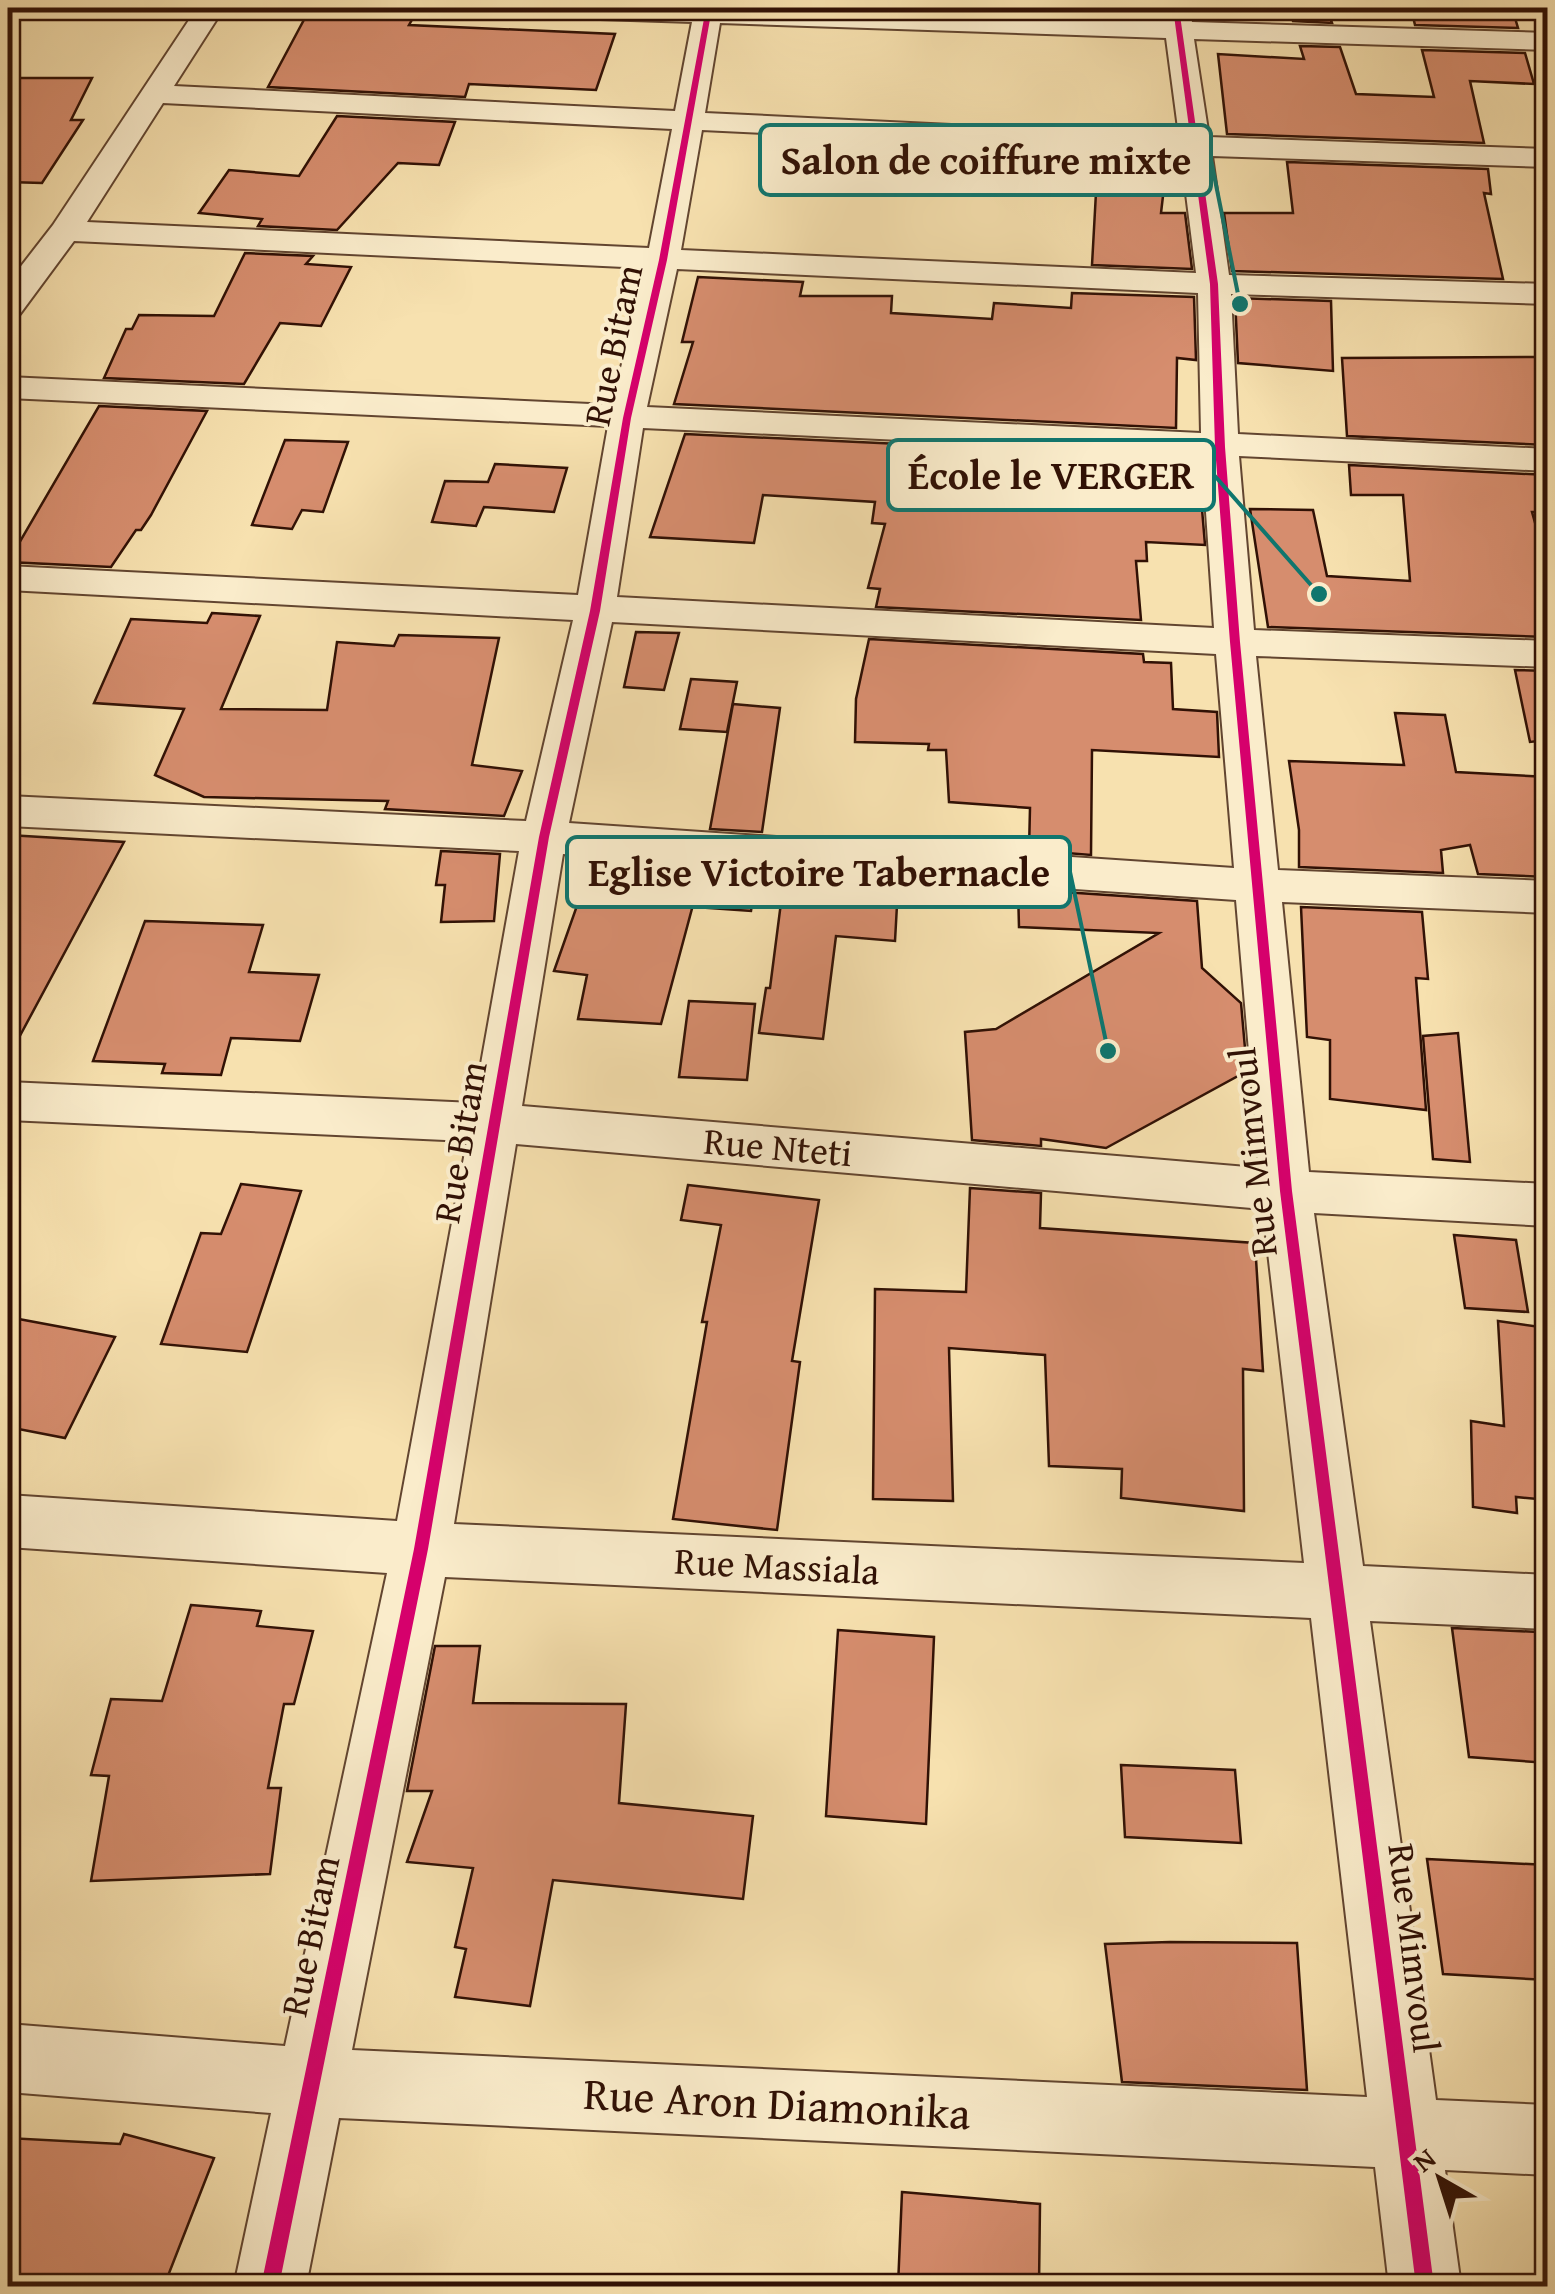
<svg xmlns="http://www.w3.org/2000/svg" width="1555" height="2294" viewBox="0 0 1555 2294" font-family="'Gentium Book Plus',serif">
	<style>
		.building { fill: #d68d6e; stroke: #311105; stroke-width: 2.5 }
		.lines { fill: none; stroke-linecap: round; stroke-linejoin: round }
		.minor-casing { stroke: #624530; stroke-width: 4 }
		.minor { fill: #faeccb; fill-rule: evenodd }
		.cycleway-casing { stroke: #faeccb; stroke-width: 7 }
		.cycleway { fill: #d6006c; fill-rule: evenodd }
		.labels { text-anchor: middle; stroke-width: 8; stroke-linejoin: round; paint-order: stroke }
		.street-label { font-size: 38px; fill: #311105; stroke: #faeccb }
		.near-street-label { font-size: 45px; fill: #311105; stroke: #faeccb }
		.leader { fill: none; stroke: #0f766e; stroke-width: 4 }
		.callout-dot { fill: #0f766e; stroke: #faeccb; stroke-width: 4 }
		.callout { fill: #faeccb; stroke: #0f766e; stroke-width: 4 }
		.callout-label { font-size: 40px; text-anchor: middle; font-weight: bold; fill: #311105 }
	</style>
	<rect width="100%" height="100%" fill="#f7e1af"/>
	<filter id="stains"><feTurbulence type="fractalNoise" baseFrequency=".002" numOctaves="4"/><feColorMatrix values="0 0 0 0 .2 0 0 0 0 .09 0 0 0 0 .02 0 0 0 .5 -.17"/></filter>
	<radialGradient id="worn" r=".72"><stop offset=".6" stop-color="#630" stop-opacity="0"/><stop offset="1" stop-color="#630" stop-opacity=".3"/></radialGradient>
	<g class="building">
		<path d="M 1289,8 L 1327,8 L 1332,23 L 1293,21 Z"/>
		<path d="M 1411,8 L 1512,8 L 1518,28 L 1415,25 Z"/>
		<path d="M 306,16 L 413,18 L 409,25 L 615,34 L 596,90 L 469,84 L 465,97 L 268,87 Z"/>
		<path d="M 1300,46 L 1340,47 L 1356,94 L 1434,97 L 1422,50 L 1525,53 L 1534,84 L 1470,81 L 1484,143 L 1227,134 L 1218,54 L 1304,59 Z"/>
		<path d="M 8,78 L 92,78 L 71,120 L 83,120 L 42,183 L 8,182 Z"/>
		<path d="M 337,116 L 455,122 L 439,165 L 398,163 L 337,230 L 258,226 L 262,219 L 199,213 L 229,170 L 299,176 Z"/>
		<path d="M 1098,156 L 1167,162 L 1161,213 L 1185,213 L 1192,269 L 1092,265 Z"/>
		<path d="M 1287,162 L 1488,169 L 1491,194 L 1484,193 L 1503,279 L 1232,271 L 1224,213 L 1293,213 Z"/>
		<path d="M 245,253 L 313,256 L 306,264 L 351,267 L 321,326 L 280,323 L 244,384 L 104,378 L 126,329 L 132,329 L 139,315 L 214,316 Z"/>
		<path d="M 698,277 L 803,282 L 800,296 L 892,296 L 891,313 L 992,319 L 994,303 L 1071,308 L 1072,293 L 1194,297 L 1196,360 L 1177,358 L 1176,428 L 674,404 L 693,342 L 682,342 Z"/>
		<path d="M 1235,298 L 1331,301 L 1333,371 L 1238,363 Z"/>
		<path d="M 1548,357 L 1548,445 L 1347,436 L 1342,358 Z"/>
		<path d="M 99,406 L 207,411 L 151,515 L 141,530 L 136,530 L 111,567 L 8,562 Z"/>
		<path d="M 685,434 L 1176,457 L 1176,464 L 1189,464 L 1198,508 L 1202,509 L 1205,545 L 1146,542 L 1147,561 L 1136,561 L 1141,620 L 876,607 L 880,589 L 868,588 L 885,524 L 872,523 L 875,502 L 763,495 L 754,543 L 650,537 Z"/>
		<path d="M 285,440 L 348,442 L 323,512 L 302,510 L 292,529 L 252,525 Z"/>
		<path d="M 495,464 L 567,468 L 554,512 L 484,507 L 476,526 L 432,522 L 445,481 L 488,482 Z"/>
		<path d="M 1349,465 L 1548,475 L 1548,512 L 1532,512 L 1548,569 L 1548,637 L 1268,627 L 1250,509 L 1313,510 L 1327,576 L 1410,581 L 1403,495 L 1351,495 Z"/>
		<path d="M 212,613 L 260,616 L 221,709 L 327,710 L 337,642 L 394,646 L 399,635 L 499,638 L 472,765 L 522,771 L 504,816 L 385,809 L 388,801 L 204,797 L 155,775 L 184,709 L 94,703 L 131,619 L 207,623 Z"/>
		<path d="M 636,632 L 679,633 L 664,690 L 624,687 Z"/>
		<path d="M 869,639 L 1143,654 L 1144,662 L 1171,663 L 1173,709 L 1217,712 L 1219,757 L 1092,750 L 1091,855 L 1029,850 L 1030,808 L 949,802 L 946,750 L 928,750 L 929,744 L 855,742 L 856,699 Z"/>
		<path d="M 1515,670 L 1548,671 L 1548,740 L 1530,742 Z"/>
		<path d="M 691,679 L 737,682 L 727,732 L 680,729 Z"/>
		<path d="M 733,704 L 780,708 L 762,832 L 710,829 Z"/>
		<path d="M 1395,713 L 1445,715 L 1456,772 L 1548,777 L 1548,877 L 1478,874 L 1470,845 L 1441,850 L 1443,873 L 1299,867 L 1299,830 L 1289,761 L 1404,765 Z"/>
		<path d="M 8,835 L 124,842 L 8,1058 Z"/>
		<path d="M 441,851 L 500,854 L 494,921 L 441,922 L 445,885 L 436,885 Z"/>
		<path d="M 592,863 L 701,875 L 661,1024 L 578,1019 L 587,975 L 554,971 Z"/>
		<path d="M 703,867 L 757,871 L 751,911 L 696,907 Z"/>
		<path d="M 843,882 L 898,887 L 895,941 L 836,936 L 823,1039 L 759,1033 L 766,988 L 770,988 L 783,887 L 842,891 Z"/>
		<path d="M 1018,889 L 1197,901 L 1202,968 L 1241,1003 L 1247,1071 L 1106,1148 L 1041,1139 L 1041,1146 L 972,1140 L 965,1032 L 996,1029 L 1159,933 L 1019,927 Z"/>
		<path d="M 1301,907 L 1422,912 L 1428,979 L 1416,978 L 1426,1110 L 1330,1099 L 1330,1040 L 1307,1037 Z"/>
		<path d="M 145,921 L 263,925 L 249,972 L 319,975 L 300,1041 L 231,1038 L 221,1075 L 162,1073 L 165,1064 L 93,1061 Z"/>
		<path d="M 689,1001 L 755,1004 L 747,1080 L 679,1077 Z"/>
		<path d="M 1458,1033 L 1470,1162 L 1433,1159 L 1423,1036 Z"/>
		<path d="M 241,1184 L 301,1191 L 247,1352 L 161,1344 L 201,1233 L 221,1234 Z"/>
		<path d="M 688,1185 L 819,1200 L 792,1361 L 800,1362 L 777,1530 L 673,1519 L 707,1322 L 702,1322 L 721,1225 L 681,1220 Z"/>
		<path d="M 970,1188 L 1041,1193 L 1040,1228 L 1255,1243 L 1263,1371 L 1243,1369 L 1244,1511 L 1121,1498 L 1122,1469 L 1049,1466 L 1045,1355 L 949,1348 L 953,1501 L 873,1499 L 875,1289 L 966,1292 Z"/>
		<path d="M 1454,1235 L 1516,1240 L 1528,1312 L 1465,1308 Z"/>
		<path d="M 8,1317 L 115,1337 L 65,1438 L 8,1427 Z"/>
		<path d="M 1498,1321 L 1548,1328 L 1548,1500 L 1516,1497 L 1517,1513 L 1473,1507 L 1471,1421 L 1504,1426 Z"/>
		<path d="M 191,1605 L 261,1611 L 257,1626 L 313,1631 L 294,1704 L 284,1704 L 268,1788 L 281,1788 L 270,1874 L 91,1881 L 109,1776 L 91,1775 L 111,1699 L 162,1701 Z"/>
		<path d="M 1452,1628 L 1538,1632 L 1548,1689 L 1548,1763 L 1469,1757 Z"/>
		<path d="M 838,1630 L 934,1637 L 926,1824 L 826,1816 Z"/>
		<path d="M 435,1646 L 480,1646 L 473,1703 L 626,1704 L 619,1803 L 753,1816 L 743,1899 L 553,1880 L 530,2006 L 455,1997 L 466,1949 L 455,1947 L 473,1868 L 407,1862 L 432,1791 L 407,1791 Z"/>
		<path d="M 1121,1765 L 1235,1770 L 1241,1843 L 1125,1837 Z"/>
		<path d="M 1427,1859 L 1548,1865 L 1548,1980 L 1443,1974 Z"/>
		<path d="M 1170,1942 L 1297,1943 L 1307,2090 L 1122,2082 L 1105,1944 Z"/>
		<path d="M 124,2134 L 214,2158 L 164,2286 L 8,2286 L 8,2138 L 120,2144 Z"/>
		<path d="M 902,2192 L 1040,2204 L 1039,2286 L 898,2286 Z"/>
	</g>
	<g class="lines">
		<g class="minor-casing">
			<path id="minor" d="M 197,8 L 224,8 L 174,86 L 675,111 L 692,22 L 505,16 L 491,8 L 746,8 L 1164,21 L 1163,8 L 1189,8 L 1192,22 L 1548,33 L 1548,50 L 1194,39 L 1209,137 L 1548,149 L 1548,167 L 1212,156 L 1229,275 L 1548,284 L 1548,304 L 1231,294 L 1238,434 L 1548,449 L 1548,471 L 1239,456 L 1254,630 L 1548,641 L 1548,667 L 1256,656 L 1278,870 L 1548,881 L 1548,913 L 1282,902 L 1309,1172 L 1548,1184 L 1548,1226 L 1314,1213 L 1363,1566 L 1548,1575 L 1548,1629 L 1370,1621 L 1436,2100 L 1548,2105 L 1548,2175 L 1445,2170 L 1461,2286 L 1389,2286 L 1375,2167 L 339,2118 L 306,2286 L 234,2286 L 271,2113 L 8,2092 L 8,2024 L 285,2046 L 387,1573 L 8,1547 L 8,1495 L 397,1521 L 467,1141 L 8,1120 L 8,1082 L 474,1103 L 519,851 L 8,826 L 8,796 L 526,821 L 573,620 L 8,590 L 8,566 L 578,595 L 608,426 L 8,398 L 8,377 L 612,405 L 645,268 L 74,241 L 20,314 L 8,317 L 8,283 L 53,225 ZM 720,23 L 1166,38 L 1179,136 L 705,113 ZM 163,103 L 672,129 L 649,248 L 87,222 ZM 702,130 L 1181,154 L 1196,273 L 681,250 ZM 677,269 L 1198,293 L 1201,433 L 647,407 ZM 643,428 L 1202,454 L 1214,628 L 617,597 ZM 612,622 L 1216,654 L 1234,868 L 569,823 ZM 563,854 L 1236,900 L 1259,1168 L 522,1106 ZM 516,1144 L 1263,1209 L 1304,1563 L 454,1524 ZM 445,1577 L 1311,1618 L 1367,2097 L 352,2050 Z"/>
		</g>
		<use href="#minor" class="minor"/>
		<g class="cycleway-casing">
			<g id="cycleway">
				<path d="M 706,8 L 712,8 L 667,260 L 631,418 L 600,611 L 549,837 L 428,1549 L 279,2286 L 261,2286 L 414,1549 L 539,837 L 590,611 L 623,418 L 659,260 Z"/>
				<path d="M 1173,8 L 1179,8 L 1218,284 L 1225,447 L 1240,642 L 1292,1191 L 1434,2286 L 1416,2286 L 1280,1191 L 1230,642 L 1215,447 L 1210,284 Z"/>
			</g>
		</g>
		<use href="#cycleway" class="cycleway"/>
	</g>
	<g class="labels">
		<g class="street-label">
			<text transform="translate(613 345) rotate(-78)" y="13">Rue Bitam</text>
			<text transform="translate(460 1142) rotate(-80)" y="13">Rue Bitam</text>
			<text transform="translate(778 1147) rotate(5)" y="13">Rue Nteti</text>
			<text transform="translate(1253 1152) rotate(-96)" y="13">Rue Mimvoul</text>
			<text transform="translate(777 1566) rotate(3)" y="13">Rue Massiala</text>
			<text transform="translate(310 1936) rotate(-78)" y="13">Rue Bitam</text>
			<text transform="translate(1414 1948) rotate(83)" y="13">Rue Mimvoul</text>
		</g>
		<g class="near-street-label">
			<text transform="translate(777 2103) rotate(3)" y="16">Rue Aron Diamonika</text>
		</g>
	</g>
	<path class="leader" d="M1240 304L1211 160M1319 594L1214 475M1108 1051L1070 872"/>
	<g class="callout-dot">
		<circle cx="1240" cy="304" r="10"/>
		<circle cx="1319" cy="594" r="10"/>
		<circle cx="1108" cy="1051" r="10"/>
	</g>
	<g class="callout">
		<rect x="760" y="125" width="451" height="70" rx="10"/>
		<rect x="888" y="440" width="326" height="70" rx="10"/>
		<rect x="567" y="837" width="503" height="70" rx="10"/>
	</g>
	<g class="callout-label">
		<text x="986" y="174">Salon de coiffure mixte</text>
		<text x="1051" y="489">École le VERGER</text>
		<text x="819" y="886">Eglise Victoire Tabernacle</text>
	</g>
	<rect width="1555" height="2294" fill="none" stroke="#f7e1af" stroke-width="40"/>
	<rect x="10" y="10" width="1535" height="2274" fill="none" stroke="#311105" stroke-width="5"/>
	<rect x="20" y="20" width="1515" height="2254" fill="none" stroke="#311105" stroke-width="2.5"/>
	<g transform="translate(1440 2179) rotate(321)" stroke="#faeccb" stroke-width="8" paint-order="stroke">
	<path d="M0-8L18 38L0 25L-18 38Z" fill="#311105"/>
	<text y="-15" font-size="28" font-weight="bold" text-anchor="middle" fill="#311105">N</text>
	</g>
	<rect width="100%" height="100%" filter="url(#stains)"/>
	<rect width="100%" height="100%" fill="url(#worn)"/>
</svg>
